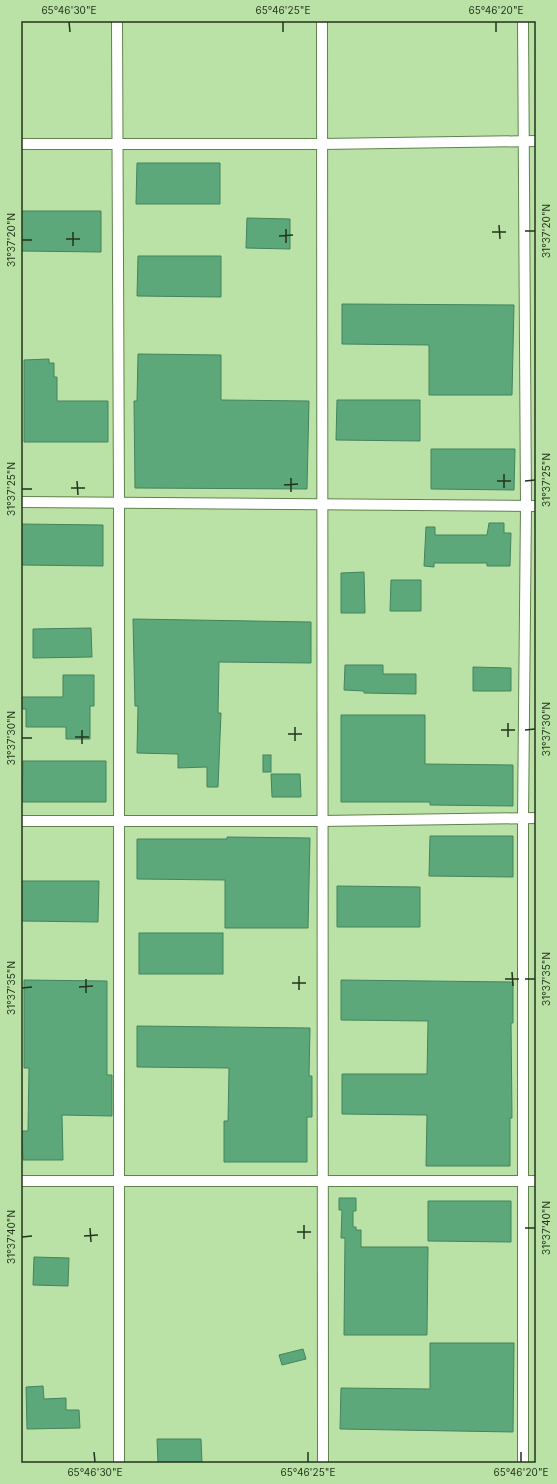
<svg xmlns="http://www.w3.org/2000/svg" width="557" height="1484" viewBox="0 0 557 1484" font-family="Inter,sans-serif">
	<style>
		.building { fill: #5da87a; stroke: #43845d }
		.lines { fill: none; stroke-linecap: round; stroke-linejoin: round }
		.minor-casing { stroke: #5f834b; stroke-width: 12 }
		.minor { stroke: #fff; stroke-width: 10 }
		.ticks { fill: none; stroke: #23331b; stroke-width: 1.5 }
		.neatline { fill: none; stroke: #23331b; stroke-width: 1.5 }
		.ticks-label { font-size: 10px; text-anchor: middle; fill: #23331b }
	</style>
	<rect width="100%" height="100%" fill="#bae2a6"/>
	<g class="building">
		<path d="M 137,163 L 220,163 L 220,204 L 136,204 Z"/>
		<path d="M 21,211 L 101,211 L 101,252 L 21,251 Z"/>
		<path d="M 247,218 L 290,219 L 290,249 L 246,248 Z"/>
		<path d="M 138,256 L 221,256 L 221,297 L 137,296 Z"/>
		<path d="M 342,304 L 514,305 L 512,395 L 429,395 L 429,345 L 342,344 Z"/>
		<path d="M 138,354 L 221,355 L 221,400 L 309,401 L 307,489 L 135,488 L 134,401 L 137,401 Z"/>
		<path d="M 49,359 L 49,363 L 54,363 L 54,377 L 57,377 L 57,401 L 108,401 L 108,442 L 24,442 L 24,360 Z"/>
		<path d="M 337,400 L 420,400 L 420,441 L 336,440 Z"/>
		<path d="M 431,449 L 515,449 L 514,490 L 431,489 Z"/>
		<path d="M 489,523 L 504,523 L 504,533 L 511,533 L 510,566 L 487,566 L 487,563 L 434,563 L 434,567 L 424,566 L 426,527 L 435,527 L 435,535 L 487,535 Z"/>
		<path d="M 21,524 L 103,525 L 103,566 L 21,565 Z"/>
		<path d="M 364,572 L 365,613 L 341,613 L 341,573 Z"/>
		<path d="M 391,580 L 421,580 L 421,611 L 390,611 Z"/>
		<path d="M 133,619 L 311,622 L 311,663 L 219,662 L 218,713 L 221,713 L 218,787 L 207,787 L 207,767 L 178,768 L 178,754 L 137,753 L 138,706 L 135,706 Z"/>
		<path d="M 91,628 L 92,657 L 33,658 L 33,629 Z"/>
		<path d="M 345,665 L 383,665 L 383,674 L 416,674 L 416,694 L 364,693 L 364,691 L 344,690 Z"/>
		<path d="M 473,667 L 511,668 L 511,691 L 473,691 Z"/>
		<path d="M 63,675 L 94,675 L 94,706 L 90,706 L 90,739 L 66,739 L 66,727 L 26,727 L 26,709 L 21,709 L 21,697 L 63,697 Z"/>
		<path d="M 341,715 L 425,715 L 425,764 L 513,765 L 513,806 L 430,805 L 430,802 L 341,802 Z"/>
		<rect x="263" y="755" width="8" height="17"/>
		<path d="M 23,761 L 106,761 L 106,802 L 22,802 Z"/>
		<path d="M 271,774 L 300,774 L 301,797 L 272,797 Z"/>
		<path d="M 430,836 L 513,836 L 513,877 L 429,876 Z"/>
		<path d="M 227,837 L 310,838 L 308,928 L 225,928 L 225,880 L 137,879 L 137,839 L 227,839 Z"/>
		<path d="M 21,881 L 99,881 L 98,922 L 21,921 Z"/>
		<path d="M 337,886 L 420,887 L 420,927 L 337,927 Z"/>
		<rect x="139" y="933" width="84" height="41"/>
		<path d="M 24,980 L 107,981 L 107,1075 L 112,1075 L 112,1116 L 62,1115 L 63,1160 L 23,1160 L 22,1131 L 28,1131 L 29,1068 L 24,1068 Z"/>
		<path d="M 341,980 L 513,982 L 513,1023 L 511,1023 L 512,1118 L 510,1118 L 510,1166 L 426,1166 L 427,1115 L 342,1114 L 342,1074 L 427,1074 L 428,1021 L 341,1020 Z"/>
		<path d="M 137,1026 L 310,1028 L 309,1076 L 312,1076 L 312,1117 L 307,1117 L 307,1162 L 224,1162 L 224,1121 L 228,1121 L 229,1068 L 137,1067 Z"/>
		<path d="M 339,1198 L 356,1198 L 356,1211 L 353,1211 L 353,1227 L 356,1227 L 356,1230 L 361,1230 L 361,1247 L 428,1247 L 427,1335 L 344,1335 L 345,1238 L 341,1238 L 342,1210 L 339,1210 Z"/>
		<path d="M 428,1201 L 511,1201 L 511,1242 L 428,1241 Z"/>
		<path d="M 34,1257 L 69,1258 L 68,1286 L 33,1285 Z"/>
		<path d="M 430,1343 L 514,1343 L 513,1432 L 340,1429 L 341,1388 L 430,1389 Z"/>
		<path d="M 303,1349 L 306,1359 L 282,1365 L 279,1355 Z"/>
		<path d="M 43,1386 L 44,1399 L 66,1398 L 66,1410 L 79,1410 L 80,1428 L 27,1429 L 26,1387 Z"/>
		<path d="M 157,1439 L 201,1439 L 202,1463 L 158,1463 Z"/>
	</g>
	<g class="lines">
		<g class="minor-casing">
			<g id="minor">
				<path d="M 117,21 L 119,503 L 119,1463"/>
				<path d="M 322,21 L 323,1463"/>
				<path d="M 523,21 L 526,506 L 523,818 L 523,1463"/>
				<path d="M 21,144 L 322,144 L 536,141"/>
				<path d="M 21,502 L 536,506"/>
				<path d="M 21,821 L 322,821 L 536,818"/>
				<path d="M 21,1181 L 536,1181"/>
			</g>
		</g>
		<use href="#minor" class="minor"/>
	</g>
	<path class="ticks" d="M 69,22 L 70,32M 283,22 L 283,32M 496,22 L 496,32M 499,225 L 500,239M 286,229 L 286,243M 525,231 L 535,231M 73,232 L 73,246M 492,232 L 506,232M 279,236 L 293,235M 66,239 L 80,239M 22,240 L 32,240M 504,474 L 504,488M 291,478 L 291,492M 77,481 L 78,495M 497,481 L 511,481M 525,481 L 535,480M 284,485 L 298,484M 71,488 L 85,488M 22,489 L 32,489M 508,723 L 508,737M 295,727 L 295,741M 82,730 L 82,744M 501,730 L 515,730M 525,730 L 535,729M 288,734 L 302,734M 75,737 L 89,737M 22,738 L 32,738M 512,972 L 513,986M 299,976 L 299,990M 86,979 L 86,993M 505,979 L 519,979M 525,979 L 535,979M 292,983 L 306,983M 79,987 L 93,986M 22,988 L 32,987M 304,1225 L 304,1239M 90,1228 L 91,1242M 525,1228 L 535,1228M 297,1232 L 311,1232M 84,1236 L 98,1235M 22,1237 L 32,1236M 94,1452 L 95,1462M 308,1452 L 308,1462M 521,1452 L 521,1462"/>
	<rect width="557" height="1484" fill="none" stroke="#bae2a6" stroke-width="44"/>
	<rect x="22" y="22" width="513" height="1440" class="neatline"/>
	<g class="ticks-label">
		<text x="69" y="14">65°46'30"E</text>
		<text x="283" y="14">65°46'25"E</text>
		<text x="496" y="14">65°46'20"E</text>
		<text transform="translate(546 231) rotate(-90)" y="4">31°37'20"N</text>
		<text transform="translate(11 240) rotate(-90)" y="4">31°37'20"N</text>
		<text transform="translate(546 480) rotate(-90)" y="4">31°37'25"N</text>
		<text transform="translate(11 489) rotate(-90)" y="4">31°37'25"N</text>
		<text transform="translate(546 729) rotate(-90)" y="4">31°37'30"N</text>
		<text transform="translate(11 738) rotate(-90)" y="4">31°37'30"N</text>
		<text transform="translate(546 979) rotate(-90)" y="4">31°37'35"N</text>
		<text transform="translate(11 988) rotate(-90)" y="4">31°37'35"N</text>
		<text transform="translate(546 1228) rotate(-90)" y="4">31°37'40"N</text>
		<text transform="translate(11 1237) rotate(-90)" y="4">31°37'40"N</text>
		<text x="95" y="1476">65°46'30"E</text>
		<text x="308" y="1476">65°46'25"E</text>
		<text x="521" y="1476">65°46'20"E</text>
	</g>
</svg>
